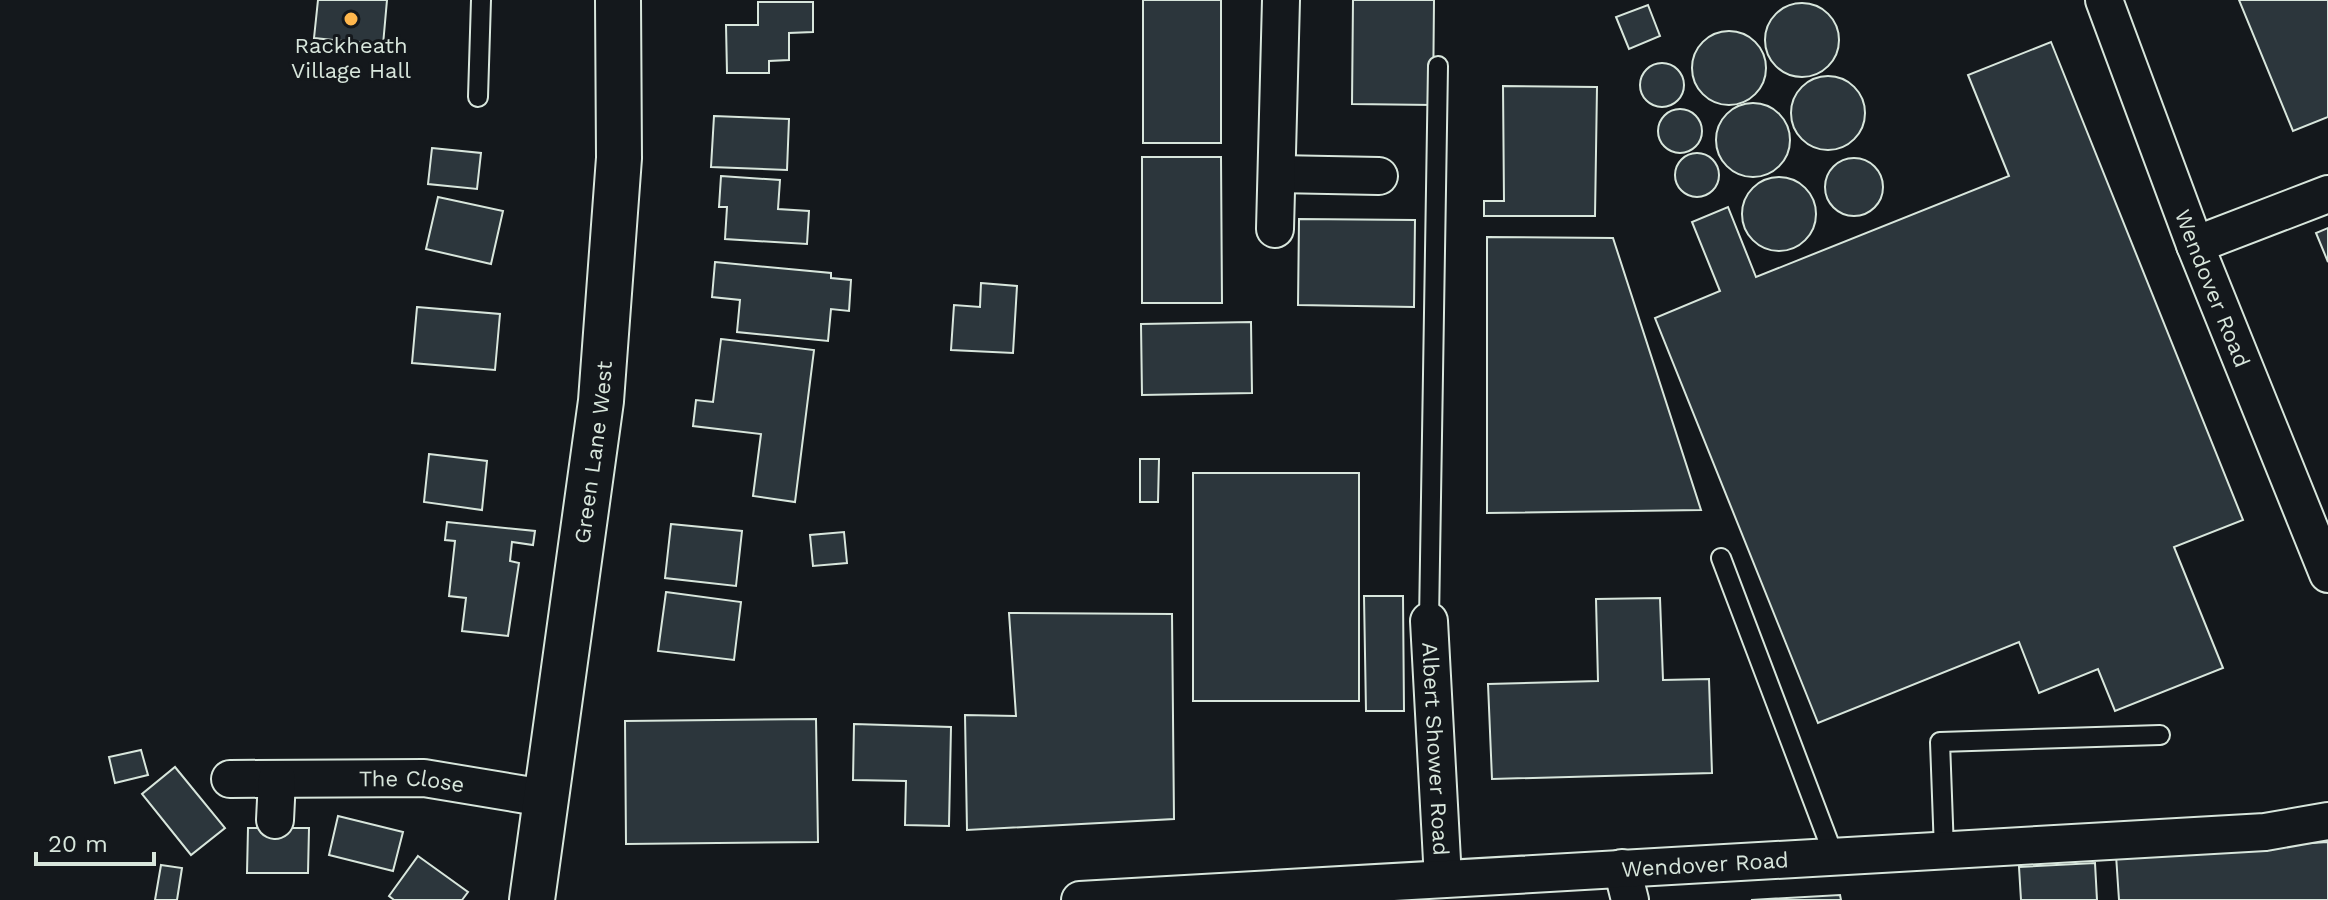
<svg xmlns="http://www.w3.org/2000/svg" width="2328" height="900" viewBox="0 0 2328 900" font-family="'Work Sans',sans-serif">
	<style>
		.building { fill: #2c363c; stroke: #d8e6dc; stroke-width: 2 }
		.lines { fill: none; stroke-linecap: round; stroke-linejoin: round }
		.service-casing { stroke: #d8e6dc; stroke-width: 22 }
		.minor-casing { stroke: #d8e6dc; stroke-width: 40 }
		.tertiary-casing { stroke: #d8e6dc; stroke-width: 48 }
		.service { stroke: #14181c; stroke-width: 18 }
		.minor { stroke: #14181c; stroke-width: 36 }
		.tertiary { stroke: #14181c; stroke-width: 44 }
		.poi-dot { fill: #ffb74d; stroke: #14181c; stroke-width: 3 }
		.labels { text-anchor: middle; stroke-width: 6; stroke-linejoin: round; paint-order: stroke }
		.poi-label { font-size: 22px; fill: #d8e6dc; stroke: #14181c }
		.street-label { font-size: 22px; fill: #d8e6dc; stroke: #14181c }
	</style>
	<rect width="100%" height="100%" fill="#14181c"/>
	<g class="building">
		<path d="M 318,0 L 387,0 L 383,45 L 314,38 Z"/>
		<rect x="1143" y="0" width="78" height="143"/>
		<path d="M 1353,0 L 1434,0 L 1433,105 L 1352,104 Z"/>
		<path d="M 2239,0 L 2328,0 L 2328,117 L 2293,131 Z"/>
		<path d="M 758,2 L 813,2 L 813,32 L 789,33 L 789,60 L 769,61 L 769,73 L 727,73 L 726,25 L 758,25 Z"/>
		<circle cx="1802" cy="40" r="37"/>
		<path d="M 1648,5 L 1660,36 L 1629,49 L 1616,17 Z"/>
		<circle cx="1729" cy="68" r="37"/>
		<path d="M 2051,42 L 2243,520 L 2174,547 L 2223,668 L 2115,711 L 2098,669 L 2039,693 L 2019,642 L 1818,723 L 1655,318 L 1720,291 L 1692,222 L 1728,207 L 1756,277 L 2009,176 L 1968,75 Z"/>
		<circle cx="1662" cy="85" r="22"/>
		<circle cx="1828" cy="113" r="37"/>
		<path d="M 1503,86 L 1597,87 L 1595,216 L 1484,216 L 1484,201 L 1504,201 Z"/>
		<circle cx="1753" cy="140" r="37"/>
		<circle cx="1680" cy="131" r="22"/>
		<path d="M 714,116 L 789,119 L 787,170 L 711,167 Z"/>
		<path d="M 432,148 L 481,153 L 477,189 L 428,184 Z"/>
		<circle cx="1697" cy="175" r="22"/>
		<path d="M 1142,157 L 1221,157 L 1222,303 L 1142,303 Z"/>
		<circle cx="1854" cy="187" r="29"/>
		<path d="M 721,176 L 780,180 L 778,209 L 809,211 L 807,244 L 725,239 L 727,207 L 719,207 Z"/>
		<circle cx="1779" cy="214" r="37"/>
		<path d="M 438,197 L 503,211 L 491,264 L 426,249 Z"/>
		<path d="M 1299,219 L 1415,220 L 1414,307 L 1298,305 Z"/>
		<path d="M 2328,228 L 2328,262 L 2316,233 Z"/>
		<path d="M 1487,237 L 1613,238 L 1701,510 L 1487,513 Z"/>
		<path d="M 715,262 L 831,273 L 831,278 L 851,280 L 849,311 L 831,309 L 828,341 L 737,332 L 740,300 L 712,297 Z"/>
		<path d="M 981,283 L 1017,286 L 1013,353 L 951,350 L 954,305 L 980,307 Z"/>
		<path d="M 417,307 L 500,314 L 495,370 L 412,363 Z"/>
		<path d="M 1251,322 L 1252,393 L 1142,395 L 1141,324 Z"/>
		<path d="M 721,339 L 814,350 L 795,502 L 753,496 L 761,434 L 693,426 L 696,400 L 713,402 Z"/>
		<path d="M 429,454 L 487,461 L 482,510 L 424,502 Z"/>
		<path d="M 1140,459 L 1159,459 L 1158,502 L 1140,502 Z"/>
		<rect x="1193" y="473" width="166" height="228"/>
		<path d="M 447,522 L 535,531 L 533,545 L 512,542 L 510,561 L 519,563 L 508,636 L 462,631 L 466,598 L 449,596 L 455,541 L 445,540 Z"/>
		<path d="M 671,524 L 742,531 L 736,586 L 665,578 Z"/>
		<path d="M 844,532 L 847,563 L 813,566 L 810,535 Z"/>
		<path d="M 666,592 L 741,602 L 734,660 L 658,651 Z"/>
		<path d="M 1364,596 L 1403,596 L 1404,711 L 1366,711 Z"/>
		<path d="M 1660,598 L 1663,680 L 1709,679 L 1712,773 L 1492,779 L 1488,684 L 1598,681 L 1596,599 Z"/>
		<path d="M 1009,613 L 1172,614 L 1174,819 L 967,830 L 965,715 L 1016,716 Z"/>
		<path d="M 816,719 L 818,842 L 626,844 L 625,721 Z"/>
		<path d="M 854,724 L 951,727 L 949,826 L 905,825 L 906,781 L 853,780 Z"/>
		<path d="M 141,750 L 148,775 L 115,783 L 109,757 Z"/>
		<path d="M 175,767 L 225,828 L 191,855 L 142,794 Z"/>
		<path d="M 338,816 L 403,832 L 393,871 L 329,855 Z"/>
		<path d="M 248,828 L 309,828 L 308,873 L 247,873 Z"/>
		<path d="M 2328,842 L 2328,900 L 2119,900 L 2116,855 Z"/>
		<path d="M 418,856 L 468,892 L 462,900 L 394,900 L 389,896 Z"/>
		<path d="M 2095,863 L 2097,900 L 2021,900 L 2019,867 Z"/>
		<path d="M 161,865 L 182,868 L 177,900 L 155,900 Z"/>
		<path d="M 1840,895 L 1841,900 L 1751,900 Z"/>
	</g>
	<g class="lines">
		<g class="service-casing">
			<g id="service">
				<path d="M 478,97 L 481,0"/>
				<path d="M 1721,558 L 1834,856"/>
				<path d="M 1429,621 L 1438,66"/>
				<path d="M 1944,850 L 1940,742 L 2160,735"/>
			</g>
		</g>
		<g class="minor-casing">
			<g id="minor">
				<path id="s1" d="M 2104,0 L 2195,245 L 2328,574"/>
				<path d="M 1277,174 L 1379,176"/>
				<path d="M 1275,229 L 1281,0"/>
				<path d="M 2195,245 L 2328,194"/>
				<path id="s2" d="M 1429,621 L 1443,879"/>
				<path id="s3" d="M 230,779 L 424,778 L 544,798"/>
				<path d="M 275,820 L 277,779"/>
				<path d="M 1622,868 L 1630,900"/>
				<path id="s4" d="M 1080,900 L 2265,832 L 2328,821"/>
			</g>
		</g>
		<g class="tertiary-casing">
			<g id="tertiary">
				<path id="s5" d="M 532,900 L 601,401 L 619,158 L 618,0"/>
			</g>
		</g>
		<use href="#service" class="service"/>
		<use href="#minor" class="minor"/>
		<use href="#tertiary" class="tertiary"/>
	</g>
	<circle class="poi-dot" cx="351" cy="19" r="8"/>
	<g class="labels">
		<g class="poi-label">
			<text x="351" y="53">Rackheath<tspan x="351" dy="25">Village Hall</tspan></text>
		</g>
		<g class="street-label">
			<text dy="8" stroke="none"><textPath href="#s1" startOffset="308">Wendover Road</textPath></text>
			<text dy="8" stroke="none"><textPath href="#s5" startOffset="452">Green Lane West</textPath></text>
			<text dy="8" stroke="none"><textPath href="#s2" startOffset="128">Albert Shower Road</textPath></text>
			<text dy="8" stroke="none"><textPath href="#s3" startOffset="182">The Close</textPath></text>
			<text dy="8" stroke="none"><textPath href="#s4" startOffset="626">Wendover Road</textPath></text>
		</g>
	</g>
	<path d="M36 852v12h118v-12" fill="none" stroke="#d8e6dc" stroke-width="4"/>
	<text x="48" y="852" font-size="24" fill="#d8e6dc" stroke="#14181c" stroke-width="6" paint-order="stroke">20 m</text>
</svg>
